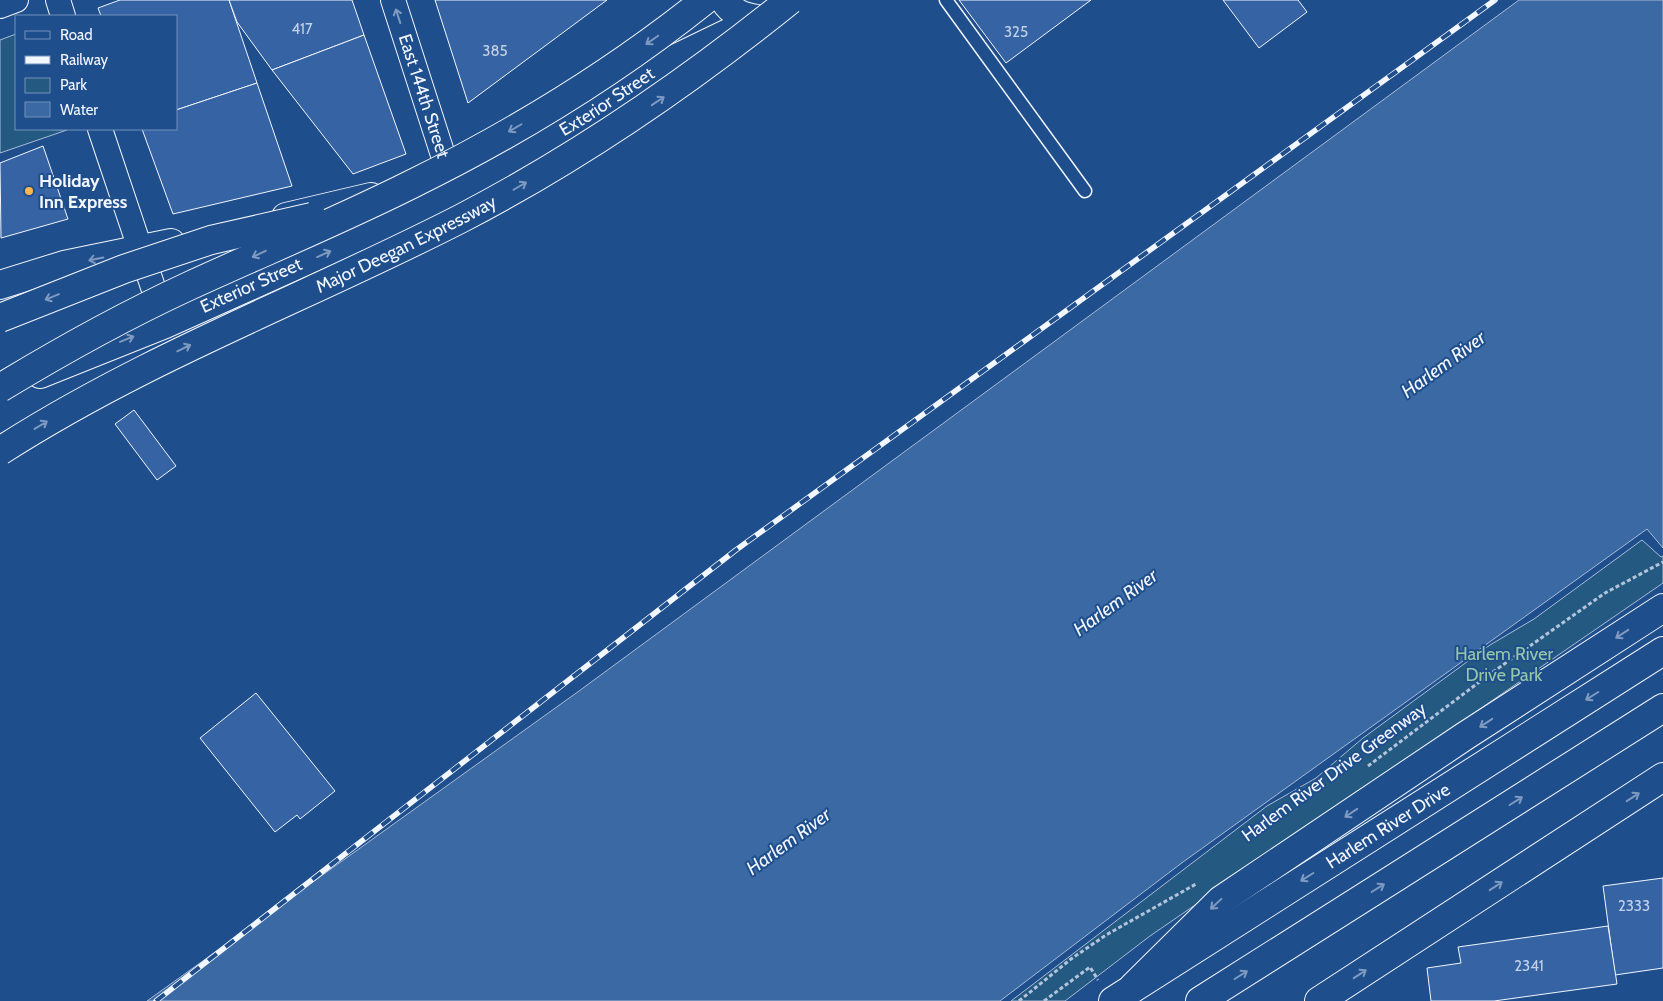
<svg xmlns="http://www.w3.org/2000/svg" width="1663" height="1001" viewBox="0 0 1663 1001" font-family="Cabin,sans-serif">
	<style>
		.green { fill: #245a82; stroke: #a8bbd7 }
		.water { fill: #3b69a3; stroke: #a8bbd7 }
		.building { fill: #3563a3; stroke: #f2f6ff }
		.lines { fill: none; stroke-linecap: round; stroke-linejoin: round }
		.lane-casing { stroke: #f2f6ff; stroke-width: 15 }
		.street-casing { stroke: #f2f6ff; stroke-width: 26 }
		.secondary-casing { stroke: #f2f6ff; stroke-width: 30 }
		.highway-casing { stroke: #f2f6ff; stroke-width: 30 }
		.path { stroke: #b3c4dc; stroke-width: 3; stroke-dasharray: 4 2.5; stroke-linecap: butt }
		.lane { stroke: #1f4e8c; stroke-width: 12 }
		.street { stroke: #1f4e8c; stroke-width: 24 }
		.secondary { stroke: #1f4e8c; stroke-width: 28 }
		.highway { stroke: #1f4e8c; stroke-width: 28 }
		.rail-casing { stroke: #f2f6ff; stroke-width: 5.5 }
		.rail { stroke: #1f4e8c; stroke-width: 4; stroke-dasharray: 11; stroke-linecap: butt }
		.highway-bridge-casing { stroke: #f2f6ff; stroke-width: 30; stroke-linecap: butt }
		.highway-bridge { stroke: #1f4e8c; stroke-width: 28 }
		.oneway { stroke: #7e9ac0 }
		.poi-dot { fill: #ffb74d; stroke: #1f4e8c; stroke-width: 2 }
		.labels { text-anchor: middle; stroke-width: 4; stroke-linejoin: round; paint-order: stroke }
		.number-label { font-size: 15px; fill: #c3d1e8 }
		.street-label { font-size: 18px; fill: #f2f6ff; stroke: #1f4e8c }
		.poi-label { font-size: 18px; font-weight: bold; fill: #f2f6ff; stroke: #1f4e8c; text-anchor: start }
		.park-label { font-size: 18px; fill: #97c8a6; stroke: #1f4e8c }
		.water-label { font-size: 19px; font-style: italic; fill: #f2f6ff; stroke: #1f4e8c }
	</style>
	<rect width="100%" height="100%" fill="#1f4e8c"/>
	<g class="green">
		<path d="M 16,34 L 16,129 L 67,130 L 0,153 L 0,40 Z"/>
		<path d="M 1642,540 L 1661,557 L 1663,556 L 1663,583 L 1150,936 L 1065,1001 L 1011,1001 L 1267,806 L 1316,778 L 1363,738 L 1490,645 L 1534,619 Z"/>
	</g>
	<path class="water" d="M 1519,0 L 1663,0 L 1663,548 L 1647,529 L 1183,862 L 1000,1001 L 147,1001 L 579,691 Z"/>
	<g class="building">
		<path d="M 120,0 L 229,0 L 257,83 L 176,110 L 176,16 L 101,16 L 98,8 Z"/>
		<path d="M 229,0 L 352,0 L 364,35 L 272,70 L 237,22 Z"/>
		<path d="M 435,0 L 607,0 L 468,103 Z"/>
		<path d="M 959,0 L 1091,0 L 1006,63 Z"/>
		<path d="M 1223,0 L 1298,0 L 1307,12 L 1259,48 Z"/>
		<path d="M 364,35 L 406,154 L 353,174 L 272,70 Z"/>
		<path d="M 257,83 L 292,186 L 173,214 L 142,129 L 176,129 L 176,110 Z"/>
		<path d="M 43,146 L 68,219 L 1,238 L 0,163 Z"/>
		<path d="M 134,410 L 176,466 L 157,480 L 115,424 Z"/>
		<path d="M 256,693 L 335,791 L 300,819 L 297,815 L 275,832 L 200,738 Z"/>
		<path d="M 1663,878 L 1663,968 L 1615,975 L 1603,886 Z"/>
		<path d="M 1608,926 L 1617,984 L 1494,1001 L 1431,1001 L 1427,968 L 1461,963 L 1458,947 Z"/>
	</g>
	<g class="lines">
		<g class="lane-casing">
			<path id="lane" d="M 946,0 L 1085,191"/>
		</g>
		<g class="street-casing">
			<g id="street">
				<path d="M 58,0 L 63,16"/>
				<path id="s1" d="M 393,0 L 452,183"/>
				<path d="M 0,6 L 16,0"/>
				<path d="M 100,129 L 163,317"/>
			</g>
		</g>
		<g class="secondary-casing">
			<g id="secondary">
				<path d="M 724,0 C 732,13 743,17 758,19"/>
				<path d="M 286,217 L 371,197"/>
				<path d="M 0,285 L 64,265 L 171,243"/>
				<path id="s2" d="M 40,374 L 165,324 L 417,211 L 497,170 L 585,117 L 664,64 L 755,20"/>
				<path d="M 1319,1001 L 1663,777"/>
			</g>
		</g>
		<g class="highway-casing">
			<g id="highway">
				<path d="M 1133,987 L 1221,900 L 1465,736 L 1663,608"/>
				<path id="s3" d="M 1113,1001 L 1663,651"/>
				<path d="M 1200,1001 L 1663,708"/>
			</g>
		</g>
		<g class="path">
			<path d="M 1368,766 L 1490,674 L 1605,593 L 1663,562"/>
			<path d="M 1019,1001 L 1071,959 L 1106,935 L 1196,884"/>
			<path d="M 1044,1001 L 1090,967 L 1098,980"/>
		</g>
		<use href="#lane" class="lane"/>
		<use href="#street" class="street"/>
		<use href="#secondary" class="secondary"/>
		<use href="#highway" class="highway"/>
		<g class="rail-casing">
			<path id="rail" d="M 156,1001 L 736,550 L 1495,0"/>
		</g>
		<use href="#rail" class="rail"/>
		<g class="highway-bridge-casing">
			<g id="highway-bridge">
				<path d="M 0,318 L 124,269 L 211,240 L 312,217"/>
				<path d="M 0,388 C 61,351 124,316 189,286 C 263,252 338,221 410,185 C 514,134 615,72 705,0"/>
				<path id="s4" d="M 0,451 C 146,357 308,297 462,218 C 579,157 687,83 790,0"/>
			</g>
		</g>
		<use href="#highway-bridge" class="highway-bridge"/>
	</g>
	<defs><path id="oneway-shaft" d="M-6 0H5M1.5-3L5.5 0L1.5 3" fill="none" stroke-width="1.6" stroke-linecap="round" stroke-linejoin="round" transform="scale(1.25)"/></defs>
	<g class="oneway">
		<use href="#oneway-shaft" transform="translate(398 16) rotate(-108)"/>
		<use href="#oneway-shaft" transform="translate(652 40) rotate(145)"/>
		<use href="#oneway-shaft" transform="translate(658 101) rotate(-34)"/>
		<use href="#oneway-shaft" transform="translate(515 128) rotate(150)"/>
		<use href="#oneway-shaft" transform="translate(520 186) rotate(-30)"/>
		<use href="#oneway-shaft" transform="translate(259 254) rotate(155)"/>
		<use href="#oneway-shaft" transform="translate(324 254) rotate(-24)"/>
		<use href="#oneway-shaft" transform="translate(96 259) rotate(169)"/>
		<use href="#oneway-shaft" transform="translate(52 297) rotate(158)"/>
		<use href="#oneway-shaft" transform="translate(127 339) rotate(-22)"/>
		<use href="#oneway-shaft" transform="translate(184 348) rotate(-26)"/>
		<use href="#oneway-shaft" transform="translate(41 425) rotate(-31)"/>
		<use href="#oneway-shaft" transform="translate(1622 634) rotate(147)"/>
		<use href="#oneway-shaft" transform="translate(1592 696) rotate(148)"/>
		<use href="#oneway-shaft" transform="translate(1486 723) rotate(147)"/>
		<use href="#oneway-shaft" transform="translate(1633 797) rotate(-33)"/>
		<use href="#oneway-shaft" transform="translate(1516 801) rotate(-32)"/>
		<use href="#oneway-shaft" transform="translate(1351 813) rotate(146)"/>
		<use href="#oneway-shaft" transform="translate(1307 877) rotate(148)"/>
		<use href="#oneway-shaft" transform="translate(1496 886) rotate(-33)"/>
		<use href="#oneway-shaft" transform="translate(1378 888) rotate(-32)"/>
		<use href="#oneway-shaft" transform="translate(1216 904) rotate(137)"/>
		<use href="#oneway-shaft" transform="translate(1360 974) rotate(-33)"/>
		<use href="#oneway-shaft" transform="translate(1241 975) rotate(-32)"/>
	</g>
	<circle class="poi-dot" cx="29" cy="191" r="5"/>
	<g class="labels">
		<g class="number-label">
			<text x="302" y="34">417</text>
			<text x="1016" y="37">325</text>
			<text x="495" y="56">385</text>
			<text x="1634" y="911">2333</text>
			<text x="1529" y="971">2341</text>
		</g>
		<g class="street-label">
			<text dy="6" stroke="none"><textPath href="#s1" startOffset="101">East 144th Street</textPath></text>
			<text dy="6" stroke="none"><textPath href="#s2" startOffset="630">Exterior Street</textPath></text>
			<text dy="6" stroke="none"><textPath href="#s4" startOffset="456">Major Deegan Expressway</textPath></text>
			<text dy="6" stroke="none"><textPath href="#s2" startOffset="229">Exterior Street</textPath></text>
			<text transform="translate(1334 772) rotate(-36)" y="6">Harlem River Drive Greenway</text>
			<text dy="6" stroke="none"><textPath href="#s3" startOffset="326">Harlem River Drive</textPath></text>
		</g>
		<g class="poi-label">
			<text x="39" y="187">Holiday<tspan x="39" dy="21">Inn Express</tspan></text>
		</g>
		<g class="park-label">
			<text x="1504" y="660">Harlem River<tspan x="1504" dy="21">Drive Park</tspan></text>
		</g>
		<g class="water-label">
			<text transform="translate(1443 364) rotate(-36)" y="7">Harlem River</text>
			<text transform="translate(1115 602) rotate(-36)" y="7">Harlem River</text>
			<text transform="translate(788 841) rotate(-36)" y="7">Harlem River</text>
		</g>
	</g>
	<rect x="15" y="15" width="162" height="115" fill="#1f4e8c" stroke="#7391ba"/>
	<rect x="25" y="31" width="25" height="8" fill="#1f4e8c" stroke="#7391ba"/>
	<text x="60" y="40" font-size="15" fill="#f2f6ff">Road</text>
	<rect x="25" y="56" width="25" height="8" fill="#f2f6ff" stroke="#7391ba"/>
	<text x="60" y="65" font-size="15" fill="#f2f6ff">Railway</text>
	<rect x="25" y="78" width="25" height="15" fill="#245a82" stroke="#7391ba"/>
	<text x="60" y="90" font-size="15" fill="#f2f6ff">Park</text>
	<rect x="25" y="102" width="25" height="15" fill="#3b69a3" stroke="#7391ba"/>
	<text x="60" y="115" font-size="15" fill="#f2f6ff">Water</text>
</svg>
